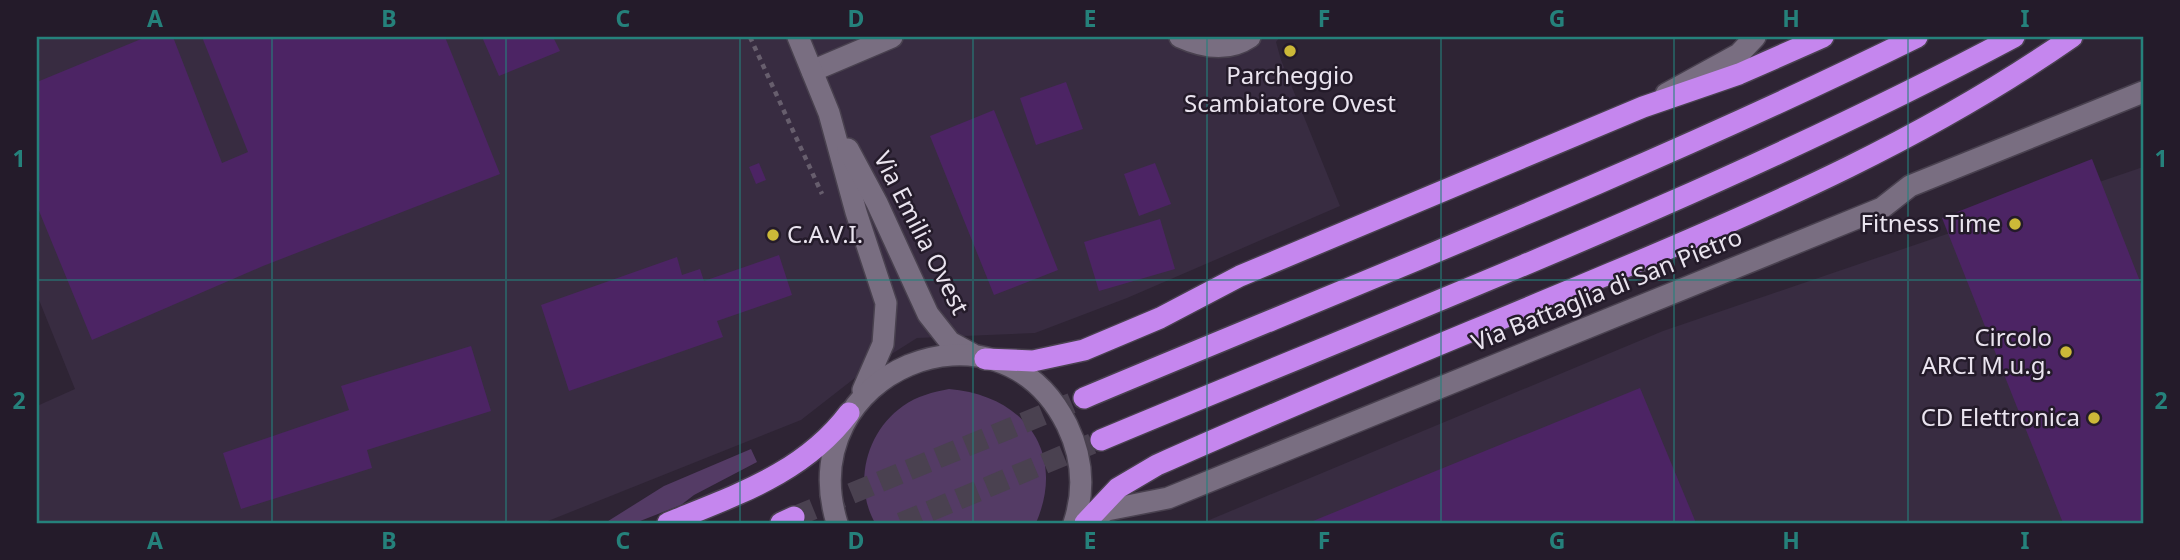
<svg xmlns="http://www.w3.org/2000/svg" width="2180" height="560" viewBox="0 0 2180 560" font-family="'Noto Sans',sans-serif">
	<style>
		.built { fill: #382c41 }
		.green { fill: #543b65 }
		.building { fill: #4c2464 }
		.lines { fill: none; stroke-linecap: round; stroke-linejoin: round }
		.highway-tunnel { stroke: #4a4150; stroke-width: 21; stroke-dasharray: 21 10; stroke-linecap: butt }
		.street-casing { stroke: #49414f; stroke-width: 24 }
		.secondary-casing { stroke: #49414f; stroke-width: 24 }
		.highway-casing { stroke: #49414f; stroke-width: 24 }
		.path { stroke: #675e6d; stroke-width: 4.5; stroke-dasharray: 5 5; stroke-linecap: butt }
		.street { stroke: #796e81; stroke-width: 21 }
		.secondary { stroke: #796e81; stroke-width: 21 }
		.highway { stroke: #c586ee; stroke-width: 21 }
		.grid { fill: none; stroke: #25817b; stroke-width: 2; stroke-opacity: 0.55 }
		.poi-dot { fill: #ccb938; stroke: #241b2a; stroke-width: 2.5 }
		.labels { text-anchor: middle; stroke-width: 5; stroke-linejoin: round; paint-order: stroke }
		.poi-label { font-size: 24px; fill: #eae4ef; stroke: #241b2a; text-anchor: end }
		.street-label { font-size: 24px; fill: #eae4ef; stroke: #241b2a }
		.neatline { fill: none; stroke: #25817b; stroke-width: 2.5 }
		.grid-label { font-size: 23px; text-anchor: middle; font-weight: bold; fill: #25817b }
	</style>
	<rect width="100%" height="100%" fill="#2e2434"/>
	<g class="built">
		<path d="M 37,37 L 1280,37 L 1276,42 L 1281,60 L 1340,206 L 1127,298 L 1035,333 L 917,338 L 860,374 L 801,420 L 543,523 L 37,523 L 37,406 L 75,389 L 37,295 Z"/>
		<path d="M 2143,167 L 2143,523 L 1202,523 L 1663,331 Z"/>
	</g>
	<g class="green">
		<path d="M 949,389 C 1023,395 1067,451 1036,523 L 875,523 C 853,484 866,432 903,406 C 917,396 933,392 949,389 Z"/>
		<path d="M 751,449 L 757,462 L 694,495 L 681,505 L 635,523 L 605,523 L 664,486 Z"/>
	</g>
	<g class="building">
		<path d="M 146,37 L 173,37 L 222,163 L 248,152 L 202,37 L 445,37 L 500,174 L 263,266 L 92,340 L 37,206 L 37,82 Z"/>
		<path d="M 482,37 L 553,37 L 560,51 L 499,76 Z"/>
		<path d="M 1066,82 L 1083,129 L 1036,145 L 1020,98 Z"/>
		<path d="M 994,110 L 1058,270 L 994,295 L 930,136 Z"/>
		<path d="M 2092,159 L 2143,289 L 2143,523 L 2063,523 L 1942,218 Z"/>
		<path d="M 759,163 L 766,180 L 756,184 L 749,167 Z"/>
		<path d="M 1155,163 L 1171,204 L 1139,216 L 1124,174 Z"/>
		<path d="M 1160,219 L 1175,269 L 1099,291 L 1084,242 Z"/>
		<path d="M 779,255 L 792,295 L 717,321 L 723,337 L 569,391 L 541,305 L 677,257 L 682,275 L 700,269 L 704,281 Z"/>
		<path d="M 471,346 L 491,411 L 367,450 L 372,468 L 241,509 L 223,453 L 349,410 L 341,386 Z"/>
		<path d="M 1640,388 L 1696,523 L 1308,523 Z"/>
	</g>
	<g class="lines">
		<g class="highway-tunnel">
			<path d="M 794,517 L 1084,398"/>
			<path d="M 901,523 L 1101,440"/>
		</g>
		<g class="street-casing">
			<g id="street">
				<path d="M 1180,37 C 1202,47 1228,52 1250,37"/>
				<path d="M 812,71 L 892,37"/>
				<path d="M 1666,94 L 1739,54 L 1755,37"/>
				<path d="M 1087,522 L 1107,510 L 1168,498 L 1882,208 L 1910,186 L 2143,92"/>
			</g>
		</g>
		<g class="secondary-casing">
			<g id="secondary">
				<path d="M 798,37 L 829,113 L 856,212 L 886,303 L 883,344 L 863,390"/>
				<path d="M 848,149 L 877,203 L 928,314 L 950,342 L 972,354"/>
				<path d="M 837,523 C 791,372 998,286 1067,425 C 1082,456 1085,490 1074,523"/>
			</g>
		</g>
		<g class="highway-casing">
			<g id="highway">
				<path d="M 985,359 L 1033,361 L 1084,350 L 1160,318 L 1240,276 L 1643,107 L 1739,74 L 1823,37"/>
				<path d="M 1084,398 C 1363,281 1645,171 1917,37"/>
				<path d="M 1101,440 C 1407,312 1721,193 2014,37"/>
				<path d="M 668,523 C 735,495 803,474 849,413"/>
				<path d="M 781,523 L 794,517"/>
				<path d="M 1085,523 L 1118,488 L 1157,465 C 1307,398 1459,337 1611,273 C 1773,205 1927,138 2072,37"/>
			</g>
		</g>
		<path class="path" d="M 750,37 L 822,194"/>
		<use href="#street" class="street"/>
		<use href="#secondary" class="secondary"/>
		<use href="#highway" class="highway"/>
	</g>
	<path class="grid" d="M 272,37 L 272,523M 506,37 L 506,523M 740,37 L 740,523M 973,37 L 973,523M 1207,37 L 1207,523M 1441,37 L 1441,523M 1674,37 L 1674,523M 1908,37 L 1908,523M 37,280 L 2143,280"/>
	<g class="poi-dot">
		<circle cx="1290" cy="51" r="7"/>
		<circle cx="2015" cy="224" r="7"/>
		<circle cx="773" cy="235" r="7"/>
		<circle cx="2066" cy="352" r="7"/>
		<circle cx="2094" cy="418" r="7"/>
	</g>
	<g class="labels">
		<g class="poi-label">
			<text x="1290" y="84" text-anchor="middle">Parcheggio<tspan x="1290" dy="28">Scambiatore Ovest</tspan></text>
			<text x="2001" y="232">Fitness Time</text>
			<text x="787" y="243" text-anchor="start">C.A.V.I.</text>
			<text x="2052" y="346">Circolo<tspan x="2052" dy="28">ARCI M.u.g.</tspan></text>
			<text x="2080" y="426">CD Elettronica</text>
		</g>
		<g class="street-label">
			<text transform="translate(921 233) rotate(63)" y="8">Via Emilia Ovest</text>
			<text transform="translate(1607 290) rotate(-22)" y="8">Via Battaglia di San Pietro</text>
		</g>
	</g>
	<rect width="2180" height="560" fill="none" stroke="#241b2a" stroke-width="77"/>
	<rect x="38" y="38" width="2104" height="484" class="neatline"/>
	<g class="grid-label">
		<text x="155" y="27">A</text>
		<text x="389" y="27">B</text>
		<text x="623" y="27">C</text>
		<text x="856" y="27">D</text>
		<text x="1090" y="27">E</text>
		<text x="1324" y="27">F</text>
		<text x="1557" y="27">G</text>
		<text x="1791" y="27">H</text>
		<text x="2025" y="27">I</text>
		<text x="19" y="167">1</text>
		<text x="2161" y="167">1</text>
		<text x="19" y="409">2</text>
		<text x="2161" y="409">2</text>
		<text x="155" y="549">A</text>
		<text x="389" y="549">B</text>
		<text x="623" y="549">C</text>
		<text x="856" y="549">D</text>
		<text x="1090" y="549">E</text>
		<text x="1324" y="549">F</text>
		<text x="1557" y="549">G</text>
		<text x="1791" y="549">H</text>
		<text x="2025" y="549">I</text>
	</g>
</svg>
